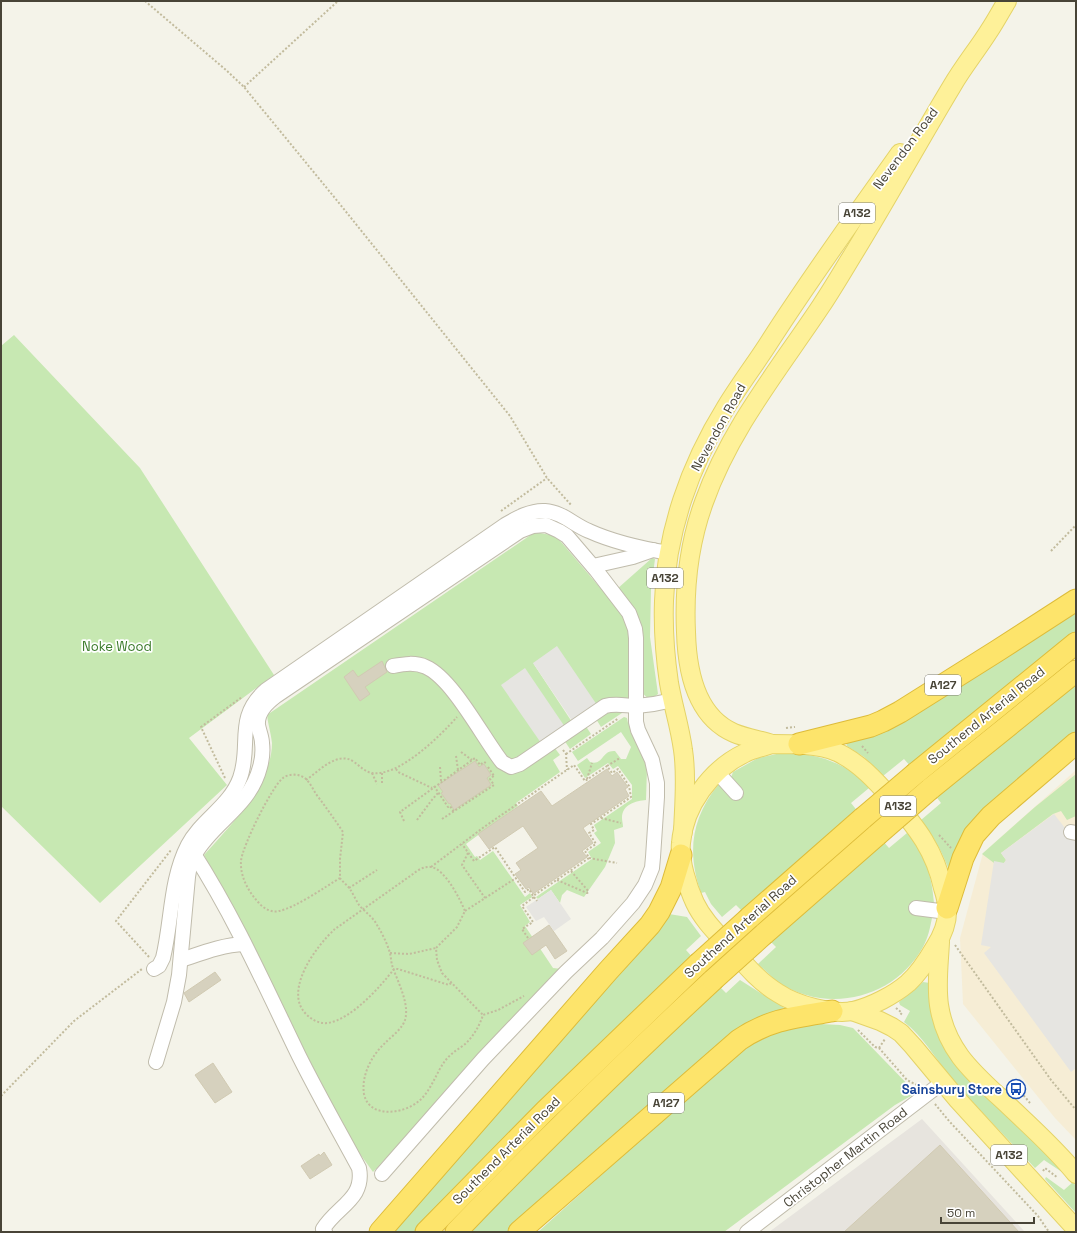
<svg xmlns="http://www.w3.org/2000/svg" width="1077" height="1233" viewBox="0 0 1077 1233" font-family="'Space Grotesk',sans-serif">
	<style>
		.commercial { fill: #f6edd5 }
		.industrial { fill: #e7e4de }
		.green { fill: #c7e8b2 }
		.parking { fill: #e6e5e1 }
		.building { fill: #d6d1be; stroke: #d1cab2 }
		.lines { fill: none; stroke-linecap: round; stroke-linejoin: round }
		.minor-casing { stroke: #c0bcac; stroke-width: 16 }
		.major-casing { stroke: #e4d368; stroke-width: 20 }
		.highway-casing { stroke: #ddbc3a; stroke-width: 23 }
		.path { stroke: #c2bb9d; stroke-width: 2; stroke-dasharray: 2 2; stroke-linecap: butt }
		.minor { stroke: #fff; stroke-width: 14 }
		.major { stroke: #fef199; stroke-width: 18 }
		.highway { stroke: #fde46b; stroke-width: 21 }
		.highway-bridge-casing { stroke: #ddbc3a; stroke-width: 23; stroke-linecap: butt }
		.highway-bridge { stroke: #fde46b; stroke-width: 21 }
		.labels { text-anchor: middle; stroke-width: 3.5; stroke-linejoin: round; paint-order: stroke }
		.shield { fill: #fff; stroke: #7f7c73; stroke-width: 1 }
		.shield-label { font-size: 12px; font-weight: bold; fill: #484437 }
		.street-label { font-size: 13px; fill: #484437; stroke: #fff }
		.park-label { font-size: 13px; fill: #3b7b2a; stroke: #fff }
		.transit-label { font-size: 13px; font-weight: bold; fill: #164399; stroke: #fff; text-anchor: end }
	</style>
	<rect width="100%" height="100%" fill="#f4f3e9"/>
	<path class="commercial" d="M 1076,770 L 1076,1140 L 1055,1118 L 963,1004 L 960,938 L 983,853 Z"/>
	<path class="industrial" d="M 922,1119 L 1025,1232 L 769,1232 Z"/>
	<g class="green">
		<path d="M 14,335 L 140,468 L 274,675 L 189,738 L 227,785 L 100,903 L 1,806 L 1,346 Z"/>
		<path d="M 535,532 L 556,536 L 608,597 L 652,558 L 655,559 L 651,589 L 650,637 L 658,694 L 650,700 L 640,691 L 628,699 L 597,705 L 533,663 L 572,722 L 554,747 L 560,755 L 553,760 L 560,772 L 516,803 L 518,806 L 466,844 L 475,857 L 477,856 L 480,860 L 493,851 L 525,897 L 530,893 L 532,897 L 520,905 L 530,922 L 525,926 L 553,968 L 562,969 L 373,1172 L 350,1140 L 328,1100 L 204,855 C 230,826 272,784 272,743 C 271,734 268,724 267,715 Z"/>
		<path d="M 1076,606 L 1076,635 L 912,768 L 904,759 L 883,776 L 864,757 L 847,746 L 846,742 Z"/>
		<path d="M 1076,680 L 1076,734 L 950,873 C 943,853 934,837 921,820 L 941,803 L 935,795 Z"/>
		<path d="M 625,711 L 601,727 L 596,719 L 605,712 Z"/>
		<path d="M 624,717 L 627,718 L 628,723 L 631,722 L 647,768 L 646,800 C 636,801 622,804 622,818 C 622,821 623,824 623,827 L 614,830 L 615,843 L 605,867 L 584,897 L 567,890 L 562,895 L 560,903 L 551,890 L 538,899 L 536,897 L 592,859 L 588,852 L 601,843 L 594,833 L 597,831 L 594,825 L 632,799 L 632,785 L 618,766 L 613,769 L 608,763 L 585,778 L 577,765 L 587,758 L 590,762 C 604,766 601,750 615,751 L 621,759 L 626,759 L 631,747 L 621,732 L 578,761 L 572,752 Z"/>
		<path d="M 585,725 L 591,734 L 570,749 L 564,740 Z"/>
		<path d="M 781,753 C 814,752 847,762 869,788 L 851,803 L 859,813 L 744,913 L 736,905 L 722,917 L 711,904 L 705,892 L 701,893 C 687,853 691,819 718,785 C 728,785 730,781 733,772 L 758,758 Z"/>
		<path d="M 1076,774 L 1076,816 L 1067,820 L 1061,811 L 1053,814 L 1001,853 L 1006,860 L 1004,863 L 994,863 L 982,854 L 1035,807 Z"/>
		<path d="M 907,833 C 925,853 932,876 934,903 L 931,905 L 929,913 L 932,918 C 930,928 928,938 923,947 C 895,998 828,1015 778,982 C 771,977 765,970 758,964 L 776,947 L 768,939 L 882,840 L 889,848 Z"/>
		<path d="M 669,914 L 687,917 L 701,936 L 686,950 L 694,959 L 416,1232 L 389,1232 L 477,1130 L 651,940 Z"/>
		<path d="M 740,980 L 786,1009 L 509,1232 L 465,1232 L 718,985 L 726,993 Z"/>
		<path d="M 923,982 L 930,983 L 932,1008 L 1063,1171 L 1062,1172 L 1044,1160 L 1035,1168 C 1006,1137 976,1107 949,1075 C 934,1057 923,1036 904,1022 L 910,1011 L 900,1005 L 899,1002 Z"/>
		<path d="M 821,1024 L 840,1025 L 853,1028 L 916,1093 L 895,1105 L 724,1232 L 538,1232 L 726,1063 C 734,1057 742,1049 751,1044 C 772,1031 796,1026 821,1024 Z"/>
		<path d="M 1046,1177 L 1064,1190 L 1073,1182 L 1076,1186 L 1076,1213 L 1045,1179 Z"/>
	</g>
	<g class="parking">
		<path d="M 557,646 L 597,705 L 573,722 L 533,663 Z"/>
		<path d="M 525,668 L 565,727 L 541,743 L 501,685 Z"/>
		<path d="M 1054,814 L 1076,842 L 1076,1068 L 1071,1072 L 984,953 L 991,947 L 981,945 L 994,861 L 1004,863 L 1006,860 L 1001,853 Z"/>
		<path d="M 551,890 L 571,919 L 554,931 L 544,917 L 536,921 L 526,907 Z"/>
	</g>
	<g class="building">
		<path d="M 382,661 L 387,672 L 365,687 L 370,694 L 360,701 L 344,677 L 353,670 L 358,677 Z"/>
		<path d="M 475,761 L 479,767 L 484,764 L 491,775 L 487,778 L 491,785 L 454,810 L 450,803 L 449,804 L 441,793 L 443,792 L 438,785 Z"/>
		<path d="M 607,769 L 612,776 L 617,772 L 628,787 L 625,789 L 629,796 L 583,828 L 593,843 L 582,851 L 587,857 L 533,894 L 529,887 L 526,889 L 515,874 L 521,870 L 516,863 L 538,848 L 523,826 L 489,849 L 478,834 L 541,791 L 552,806 Z"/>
		<path d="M 549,925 L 567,951 L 555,959 L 546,945 L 532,955 L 523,943 Z"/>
		<path d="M 215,972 L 221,980 L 189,1002 L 184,993 Z"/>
		<path d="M 213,1063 L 232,1092 L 215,1103 L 195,1075 Z"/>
		<path d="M 940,1145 L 1019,1232 L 844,1232 Z"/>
		<path d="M 324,1152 L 332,1165 L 310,1179 L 301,1166 L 319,1154 L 320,1156 Z"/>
	</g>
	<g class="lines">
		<g class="minor-casing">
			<g id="minor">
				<path d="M 593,566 L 633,557 L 653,550"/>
				<path d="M 393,666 C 404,664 415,662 426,667 C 453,679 483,738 502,762 L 511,767 L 520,764 L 605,706 C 616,703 627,706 637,706 C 649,705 661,703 673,700"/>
				<path d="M 717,772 L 736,793"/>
				<path d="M 1071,832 L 1076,833"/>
				<path d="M 194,854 C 235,918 266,988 299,1056 C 318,1094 339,1131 359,1168 C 365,1199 337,1206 323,1229 L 325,1232"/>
				<path d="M 916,908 L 947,912"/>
				<path d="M 181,960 C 202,953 222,945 244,944"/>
				<path d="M 154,969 L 159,966 L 163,958 C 172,921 170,880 188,845 C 201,820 230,806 240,778 C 252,745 234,718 266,690 L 505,525 C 517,518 531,510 545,511 C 562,512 574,525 589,531 C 611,541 645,549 669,553"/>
				<path d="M 156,1062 L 174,1002 L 179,975 L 188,877 C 189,869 191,861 195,854 C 213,822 250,807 260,767 C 262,760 263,751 262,743 C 262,737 259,731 258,725 C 257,712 267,703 276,696 L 520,531 L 533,526 L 546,525 L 559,531 L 567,536 L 596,570 L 629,613 L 635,629 L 636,638 L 636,722 L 638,730 L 652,760 L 657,783 L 657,797 L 653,857 L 652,868 L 645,885 L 633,903 L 602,938 L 566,972 L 483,1059 L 382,1174"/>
				<path d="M 747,1232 L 943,1082"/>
			</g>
		</g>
		<g class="major-casing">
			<g id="major">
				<path d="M 772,744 C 760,740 746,738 734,733 C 695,716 687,670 686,632 C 684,588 689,543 704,502 C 730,429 779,369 821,306 C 831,291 840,276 849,261 C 885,203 917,144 952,86 C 963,67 977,50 989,31 C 995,22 1001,11 1007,1"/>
				<path d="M 772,744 C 792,744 819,744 837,752 C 860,763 876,781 893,800 C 917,828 935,851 943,888 C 945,894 947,902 947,908 C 948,921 942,936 935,947 C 928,959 919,973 908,983 C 894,995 871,1007 853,1011 C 832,1015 796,1005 778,993 C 761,983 747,967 733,951 C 720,936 704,922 695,903 C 688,888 679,860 681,843 C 684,806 711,769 745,753 C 753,749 763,747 772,744 Z"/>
				<path d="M 683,832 C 684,805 687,776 683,750 C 680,727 673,706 669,683 C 665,656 663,629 664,601 C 666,532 690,465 726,407 C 740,384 756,363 770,341 C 811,277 856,215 900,153"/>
				<path d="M 940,942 C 939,963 936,984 939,1005 C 946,1052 976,1075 1008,1105 C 1031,1127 1056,1149 1076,1174"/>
				<path d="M 852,1011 L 880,1021 L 892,1027 L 901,1033 L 913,1046 L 958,1100 L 1076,1229"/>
			</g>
		</g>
		<g class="highway-casing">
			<g id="highway">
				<path d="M 799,744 L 871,726 L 883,721 L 900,712 L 997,651 L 1076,600"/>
				<path d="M 916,773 L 1076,643"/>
				<path d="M 930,789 L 1076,671"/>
				<path d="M 947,908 L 963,858 L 974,835 L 991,816 L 1076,743"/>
				<path d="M 749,918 L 863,818"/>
				<path d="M 764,934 L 877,835"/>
				<path d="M 380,1232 L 608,971 L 650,925 L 659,912 L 671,888 L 681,855"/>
				<path d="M 426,1232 L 545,1111 L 698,964"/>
				<path d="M 456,1232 C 539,1145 625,1062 713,980"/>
				<path d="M 519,1232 L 739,1040 C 770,1019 795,1017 832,1011"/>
			</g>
		</g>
		<g class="path">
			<path d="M 145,1 L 226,70 L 244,87 L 339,203 L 510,416 L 547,478 L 572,506"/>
			<path d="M 244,87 L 338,1"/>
			<path d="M 501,511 L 547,478"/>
			<path d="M 1051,551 L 1076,525"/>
			<path d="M 786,728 L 795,727"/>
			<path d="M 862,746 L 868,753"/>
			<path d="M 563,750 L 566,754 L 567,770"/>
			<path d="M 461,752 L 472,760"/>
			<path d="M 566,754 L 619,718"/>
			<path d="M 456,756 L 458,770"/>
			<path d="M 607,766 L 620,758"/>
			<path d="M 440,767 L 441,781"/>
			<path d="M 488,767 L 494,776"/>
			<path d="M 396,769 L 398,772 L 432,788"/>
			<path d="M 372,773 L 377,784"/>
			<path d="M 382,773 L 382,783"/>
			<path d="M 225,778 L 201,727 L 242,697"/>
			<path d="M 587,779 L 592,763"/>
			<path d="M 306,780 C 319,771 338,750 354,762 C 360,766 365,772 372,773 C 399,777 440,736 457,717"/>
			<path d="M 434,786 L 448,807 L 450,806 L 454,812"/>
			<path d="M 601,818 L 621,823"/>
			<path d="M 442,819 L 494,785 L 490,779 L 495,775"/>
			<path d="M 417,820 L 431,801 L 438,793"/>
			<path d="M 404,821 L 400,812 L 475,758 L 480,765 L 484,762 L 486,763"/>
			<path d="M 939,835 L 951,848"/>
			<path d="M 468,853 L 462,865 L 485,898"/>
			<path d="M 589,858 L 617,863"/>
			<path d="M 431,867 L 484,827 L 574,765 L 585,781 L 607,766 L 612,773 L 618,769 L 629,786 L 631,797 L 591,824 L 594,830 L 589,833 L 596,844 L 585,851 L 589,858 L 533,896 L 529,889 L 525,892 L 495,847 L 474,861 L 462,844"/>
			<path d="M 571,871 L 589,892"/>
			<path d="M 340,878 C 325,887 295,908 279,911 C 271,913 263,908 258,902 C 248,891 240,876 241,861 C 242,847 272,786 283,778 C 287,775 293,774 298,775 C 301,776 304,777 306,779 C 310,783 313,789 316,794 C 325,806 333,817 341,829 L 343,832 L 340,859 L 340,878 C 343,882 347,885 350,889 C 353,894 356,900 359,905 C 365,912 373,917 377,925 C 382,933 387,943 390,953 C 391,957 391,961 392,965 C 397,981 410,1003 405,1020 C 402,1029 392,1036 385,1043 C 372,1055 361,1075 364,1094 C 369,1119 404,1114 419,1101 C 431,1091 436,1073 445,1061 C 450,1054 457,1050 464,1045 C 473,1037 479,1027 483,1015 L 498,1010 L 524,996"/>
			<path d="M 557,880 L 587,893 L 589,892"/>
			<path d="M 349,888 L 377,870"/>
			<path d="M 534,897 L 537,901"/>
			<path d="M 465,911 L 516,878"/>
			<path d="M 528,938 L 522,929 L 533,922 L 522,906 L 534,897"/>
			<path d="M 955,945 L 1051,1080 L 1076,1110"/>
			<path d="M 390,953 L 409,954 L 436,948"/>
			<path d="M 149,957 L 116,921 L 171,850"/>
			<path d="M 451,983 L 449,985 L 398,969 L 394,969 C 380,987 352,1019 328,1023 C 319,1024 312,1020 306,1014 C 283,991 316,946 335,929 L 413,874 C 418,870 424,866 431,867 C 445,869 460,899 465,911 L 457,927 L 436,948 L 437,960 L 442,973 L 483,1015"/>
			<path d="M 896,1008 L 902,1013 L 900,1015"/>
			<path d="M 858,1030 L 875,1047 L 879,1048 L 907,1080 L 917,1085"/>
			<path d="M 879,1048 L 885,1039"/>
			<path d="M 1011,1086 L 1020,1091 L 1030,1103"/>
			<path d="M 1,1096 L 74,1021 L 142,969"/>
			<path d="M 935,1104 L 949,1121 L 1038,1216 L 1049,1232"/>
			<path d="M 1043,1171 L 1045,1168 L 1058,1178"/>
		</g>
		<use href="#minor" class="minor"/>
		<use href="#major" class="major"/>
		<use href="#highway" class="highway"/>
		<g class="highway-bridge-casing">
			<g id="highway-bridge">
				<path d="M 863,818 L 916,773"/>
				<path d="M 877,835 L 930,789"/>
				<path d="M 698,964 L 749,918"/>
				<path d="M 713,980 L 764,934"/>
			</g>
		</g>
		<use href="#highway-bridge" class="highway-bridge"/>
	</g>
	<defs>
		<g id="bus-ring" transform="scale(1)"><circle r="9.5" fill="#fff" stroke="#1a4fb4" stroke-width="1.5"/><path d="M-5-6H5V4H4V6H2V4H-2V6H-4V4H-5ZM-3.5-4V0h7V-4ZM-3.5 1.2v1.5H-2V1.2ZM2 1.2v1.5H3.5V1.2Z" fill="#1a4fb4"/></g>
	</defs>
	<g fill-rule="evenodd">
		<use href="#bus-ring" x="1016" y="1089"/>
	</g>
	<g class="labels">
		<g class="shield">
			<rect x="839" y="203" width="36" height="20" rx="3"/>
			<rect x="647" y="568" width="36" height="20" rx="3"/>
			<rect x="925" y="675" width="36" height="20" rx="3"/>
			<rect x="880" y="796" width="36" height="20" rx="3"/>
			<rect x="648" y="1093" width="36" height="20" rx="3"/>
			<rect x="991" y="1145" width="36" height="20" rx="3"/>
		</g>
		<g class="shield-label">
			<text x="857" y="217">A132</text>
			<text x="665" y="582">A132</text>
			<text x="943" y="689">A127</text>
			<text x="898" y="810">A132</text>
			<text x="666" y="1107">A127</text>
			<text x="1009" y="1159">A132</text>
		</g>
		<g class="street-label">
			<text transform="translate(905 148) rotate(-53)" y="5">Nevendon Road</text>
			<text transform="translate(718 427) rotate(-61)" y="5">Nevendon Road</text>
			<text transform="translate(986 715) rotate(-39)" y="5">Southend Arterial Road</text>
			<text transform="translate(740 926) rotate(-42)" y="5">Southend Arterial Road</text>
			<text transform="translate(506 1150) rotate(-45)" y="5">Southend Arterial Road</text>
			<text transform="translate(845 1157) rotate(-38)" y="5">Christopher Martin Road</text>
		</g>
		<g class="park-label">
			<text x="117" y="651">Noke Wood</text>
		</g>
		<g class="transit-label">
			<text x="1002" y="1094">Sainsbury Store</text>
		</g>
	</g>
	<rect width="1077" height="1233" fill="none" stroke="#484437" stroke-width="4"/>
	<path d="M941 1217v6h93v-6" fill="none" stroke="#484437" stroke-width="2"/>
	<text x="947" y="1217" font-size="12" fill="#484437" stroke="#ffffff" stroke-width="3" paint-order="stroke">50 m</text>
</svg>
